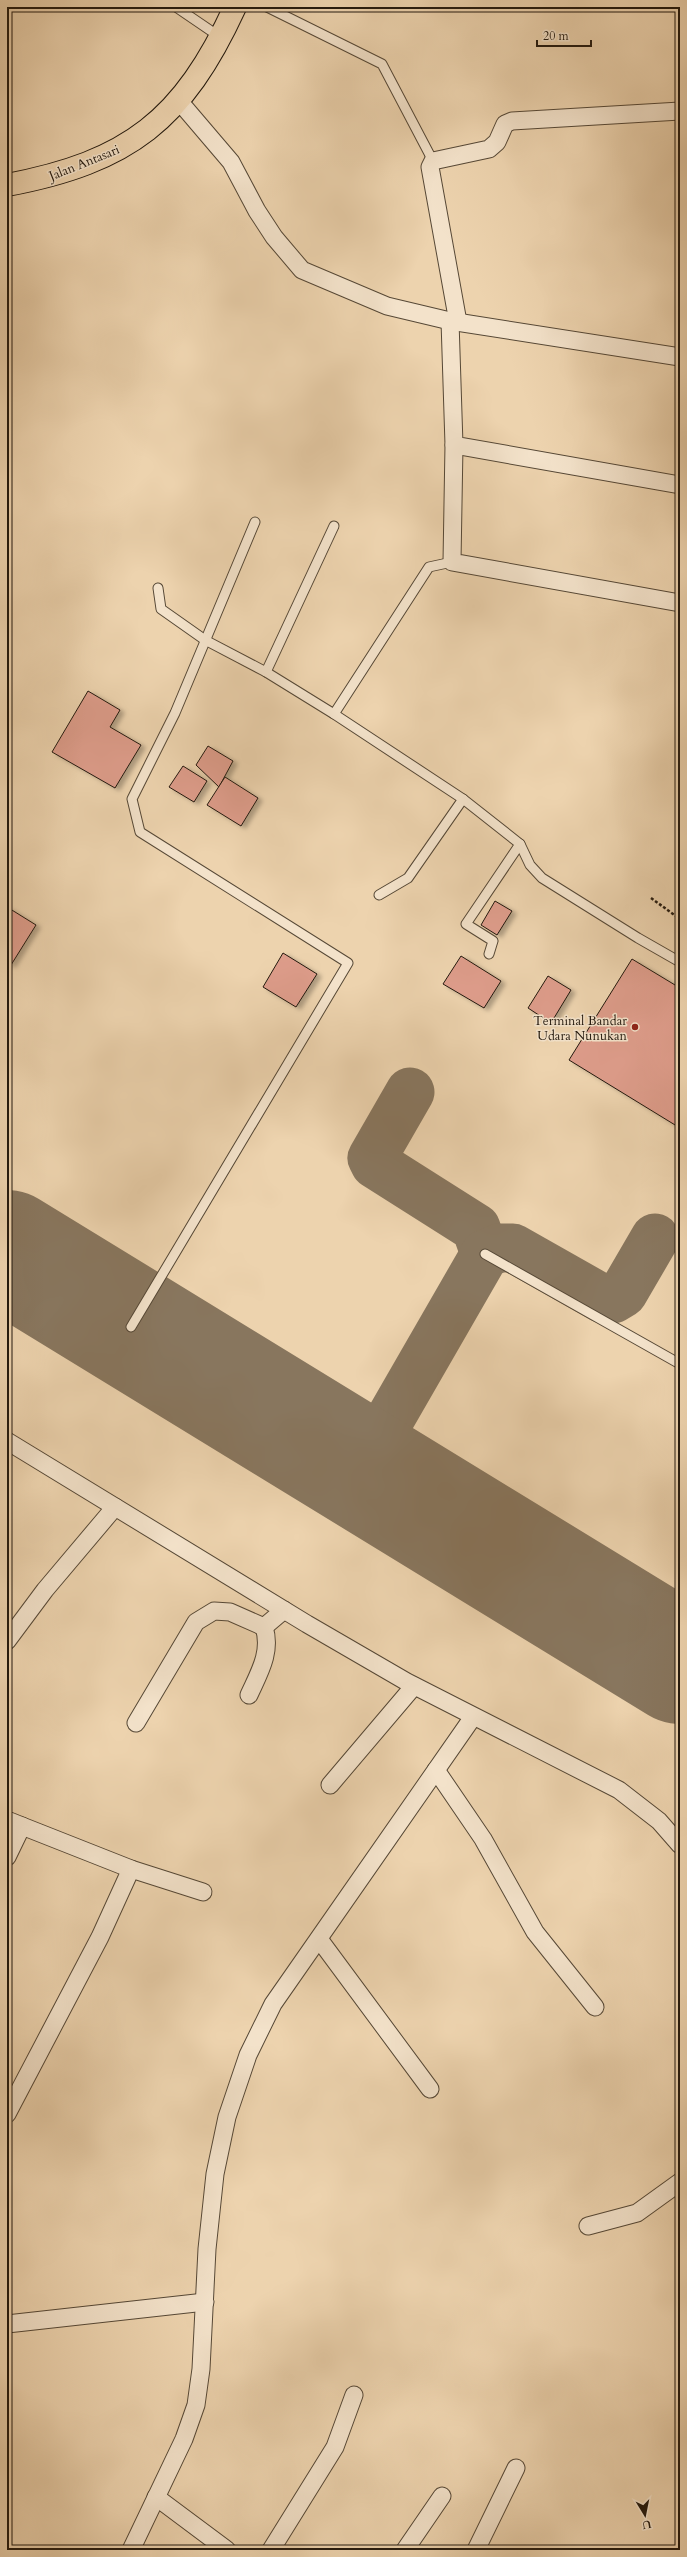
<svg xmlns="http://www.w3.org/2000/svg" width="687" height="2557" viewBox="0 0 687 2557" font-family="Cardo,serif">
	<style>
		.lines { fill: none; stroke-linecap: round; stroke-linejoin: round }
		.taxiway { stroke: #88765e; stroke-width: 49 }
		.runway { stroke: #88765e; stroke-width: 122 }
		.building { fill: #dd9c8a; stroke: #23190e; filter: url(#shadow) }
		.lane-casing { stroke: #564836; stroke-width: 11 }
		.street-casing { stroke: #564836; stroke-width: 19 }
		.highway-casing { stroke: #23190e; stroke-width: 24 }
		.path { stroke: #23190e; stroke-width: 2.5; stroke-dasharray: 3 2; stroke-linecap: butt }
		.lane { stroke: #f3e2ca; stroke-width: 9 }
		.street { stroke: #f3e2ca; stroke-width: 17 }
		.highway { stroke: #edd3ae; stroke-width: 22 }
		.poi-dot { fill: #8f2418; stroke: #f3e2ca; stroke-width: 1.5 }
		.labels { text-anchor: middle; stroke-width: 3; stroke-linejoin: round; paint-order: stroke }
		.street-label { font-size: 13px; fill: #23190e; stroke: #f3e2ca }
		.poi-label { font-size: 13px; fill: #23190e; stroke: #f3e2ca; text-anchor: end }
	</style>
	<defs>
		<filter id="shadow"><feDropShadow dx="4.5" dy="2.5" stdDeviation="2" flood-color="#0004"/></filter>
	</defs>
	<rect width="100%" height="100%" fill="#edd3ae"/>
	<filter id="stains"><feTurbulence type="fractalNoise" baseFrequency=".005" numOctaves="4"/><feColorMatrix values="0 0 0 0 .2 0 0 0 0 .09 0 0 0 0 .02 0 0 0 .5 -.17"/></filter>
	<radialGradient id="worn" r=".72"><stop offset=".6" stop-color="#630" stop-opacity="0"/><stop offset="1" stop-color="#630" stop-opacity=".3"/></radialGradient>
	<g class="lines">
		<g class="taxiway">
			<path d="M 410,1092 L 372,1158 L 375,1164 L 476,1228 L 485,1254"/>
			<path d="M 328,1447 L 359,1442 L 383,1431"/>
			<path d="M 394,1488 L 386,1464 L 383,1431 L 485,1254 L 499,1248 L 513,1248 L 603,1299 L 613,1299 L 623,1293 L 655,1238"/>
		</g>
		<path class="runway" d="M 7,1251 L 680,1663"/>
	</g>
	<g class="building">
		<path d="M 88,691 L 120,710 L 110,727 L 141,745 L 115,788 L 52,752 Z"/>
		<path d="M 208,746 L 233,761 L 219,787 L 196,765 Z"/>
		<path d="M 183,766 L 207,781 L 194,802 L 169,787 Z"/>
		<path d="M 225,777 L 258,798 L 241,826 L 207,805 Z"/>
		<path d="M 495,901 L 512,911 L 497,935 L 481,925 Z"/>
		<path d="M 7,907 L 36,925 L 11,965 L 7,963 Z"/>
		<path d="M 283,953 L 317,974 L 296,1007 L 263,987 Z"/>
		<path d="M 461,956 L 501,981 L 484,1008 L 443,984 Z"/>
		<path d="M 632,959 L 680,988 L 680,1128 L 569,1060 Z"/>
		<path d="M 548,976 L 571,990 L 551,1023 L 528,1008 Z"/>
	</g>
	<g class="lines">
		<g class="lane-casing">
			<g id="lane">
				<path d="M 176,7 L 220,37"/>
				<path d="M 267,7 L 382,64 L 433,161"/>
				<path d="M 158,588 L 161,609 L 205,640 L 266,672 L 334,714 L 463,799 L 520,844 L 530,865 L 542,878 L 638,938 L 680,962"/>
				<path d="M 266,672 L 334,526"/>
				<path d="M 334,714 L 429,567 L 452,562"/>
				<path d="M 379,895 L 408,878 L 463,799"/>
				<path d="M 489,954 L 493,941 L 466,924 L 520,844"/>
				<path d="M 485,1254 L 680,1364"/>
				<path d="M 131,1327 L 348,963 L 140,832 L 132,799 L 175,713 L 255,522"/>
			</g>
		</g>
		<g class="street-casing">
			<g id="street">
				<path d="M 179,101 L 231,162 L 257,211 L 274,237 L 302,270 L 387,306 L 450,321 L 680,357"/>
				<path d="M 450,321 L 454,445 L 680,485"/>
				<path d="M 458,322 L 430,167 L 433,161 L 489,149 L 497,142 L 505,124 L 512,121 L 680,111"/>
				<path d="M 454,445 L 452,562 L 680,603"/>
				<path d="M 7,1441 L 307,1624 L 407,1682 L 619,1790 L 659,1821 L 680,1845"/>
				<path d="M 7,1641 L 45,1590 L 115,1507"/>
				<path d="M 249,1695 C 259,1673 272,1652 264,1627"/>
				<path d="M 136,1723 L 196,1622 L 214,1611 L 230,1612 L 264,1627 L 284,1610"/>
				<path d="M 436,1770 L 483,1839 L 535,1932 L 595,2007"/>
				<path d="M 330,1785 L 414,1686"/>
				<path d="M 7,1820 L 22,1826 L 7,1857"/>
				<path d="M 131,1869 L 203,1892"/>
				<path d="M 319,1939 L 430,2089"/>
				<path d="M 7,2114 L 100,1937 L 131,1869 L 22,1826"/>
				<path d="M 588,2226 L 637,2213 L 680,2182"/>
				<path d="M 7,2324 L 205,2302"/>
				<path d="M 156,2497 L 227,2550"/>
				<path d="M 131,2550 L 184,2439 L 196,2405 L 201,2369 L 207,2249 L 215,2174 L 227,2117 L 248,2055 L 273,2004 L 473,1717"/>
				<path d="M 271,2550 L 335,2447 L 354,2395"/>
				<path d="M 405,2550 L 442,2496"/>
				<path d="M 476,2550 L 516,2468"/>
			</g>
		</g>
		<g class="highway-casing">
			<path id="highway" d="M 7,185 C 129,162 183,120 235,7"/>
		</g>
		<path class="path" d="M 651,898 L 680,919"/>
		<use href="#lane" class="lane"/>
		<use href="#street" class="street"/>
		<use href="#highway" class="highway"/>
	</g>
	<circle class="poi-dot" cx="635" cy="1027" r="4"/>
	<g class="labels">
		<g class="street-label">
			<text transform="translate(84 162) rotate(-22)" y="5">Jalan Antasari</text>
		</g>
		<g class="poi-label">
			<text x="627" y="1025">Terminal Bandar<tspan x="627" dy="15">Udara Nunukan</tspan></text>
		</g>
	</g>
	<rect width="687" height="2557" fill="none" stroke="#edd3ae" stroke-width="24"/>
	<rect x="8" y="8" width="671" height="2541" fill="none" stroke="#23190e" stroke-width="2"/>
	<rect x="12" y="12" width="663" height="2533" fill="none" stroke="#23190e"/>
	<g transform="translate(645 2515) rotate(170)" stroke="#f3e2ca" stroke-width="3" paint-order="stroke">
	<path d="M0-3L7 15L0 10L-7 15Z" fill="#23190e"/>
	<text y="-6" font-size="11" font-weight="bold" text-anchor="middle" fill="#23190e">U</text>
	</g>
	<path d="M537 40v6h54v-6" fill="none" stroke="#23190e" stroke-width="2"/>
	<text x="543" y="40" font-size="12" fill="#23190e" stroke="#f3e2ca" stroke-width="3" paint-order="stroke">20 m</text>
	<rect width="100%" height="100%" filter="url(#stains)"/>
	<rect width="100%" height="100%" fill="url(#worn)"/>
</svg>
